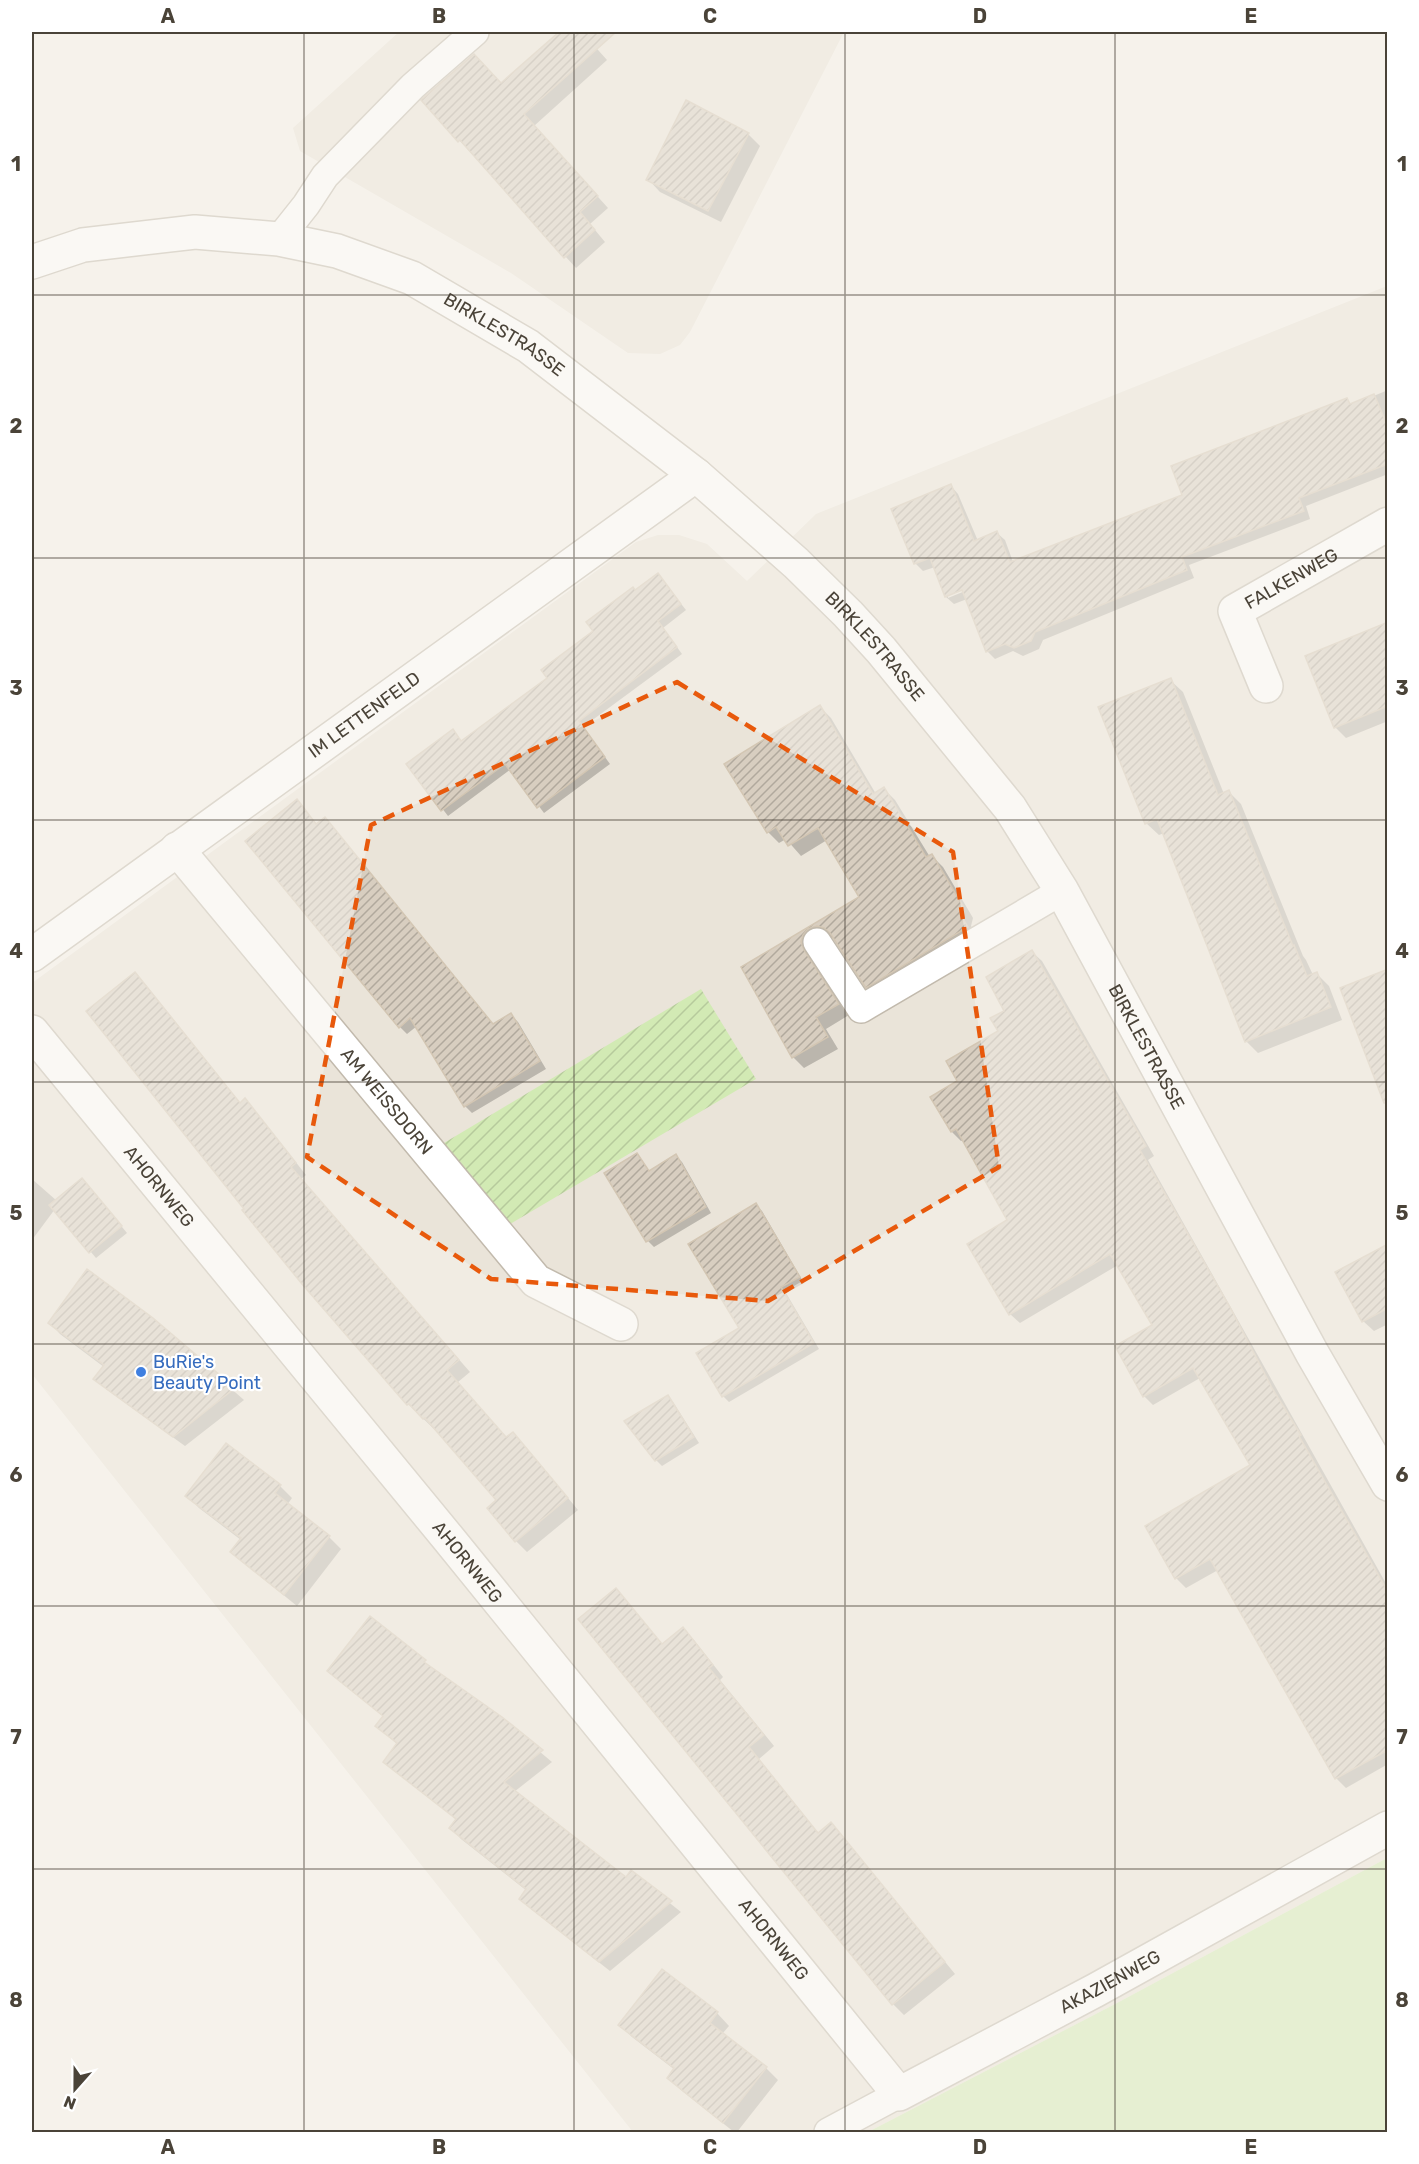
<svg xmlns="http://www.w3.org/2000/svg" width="1419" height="2164" viewBox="0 0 1419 2164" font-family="Rubik,sans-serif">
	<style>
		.residential { fill: #eae4d9 }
		.green { fill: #d2eab4 }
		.garden { fill: url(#garden-furrows) }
		.shadow { fill: #0003; fill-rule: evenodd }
		.building { fill: url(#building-hatch); stroke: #d3c6b3; stroke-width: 1.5 }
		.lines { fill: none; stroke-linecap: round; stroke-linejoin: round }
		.service-casing { stroke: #c2baad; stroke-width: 30 }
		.minor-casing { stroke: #c2baad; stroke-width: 36 }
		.tertiary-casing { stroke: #c2baad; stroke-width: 36 }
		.service { stroke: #fff; stroke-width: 27 }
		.minor { stroke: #fff; stroke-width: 33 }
		.tertiary { stroke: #fff; stroke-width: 33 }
		.marked { fill: none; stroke: #e8590c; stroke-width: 4.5; stroke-dasharray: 12 8; stroke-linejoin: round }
		.grid { fill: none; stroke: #4a4338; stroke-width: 1.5; stroke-opacity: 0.55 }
		.shop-dot { fill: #3f7fe0; stroke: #fff; stroke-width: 2 }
		.labels { text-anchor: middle; stroke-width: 4.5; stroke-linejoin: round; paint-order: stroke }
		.street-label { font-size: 18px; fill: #4a4338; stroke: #fff }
		.shop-label { font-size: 18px; fill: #366cbe; stroke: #fff; text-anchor: start }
		.neatline { fill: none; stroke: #4a4338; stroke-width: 2 }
		.grid-label { font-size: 20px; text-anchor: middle; font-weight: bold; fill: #4a4338 }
	</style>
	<defs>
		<pattern id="garden-furrows" width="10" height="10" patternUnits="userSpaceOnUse" patternTransform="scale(1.5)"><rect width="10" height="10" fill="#d2eab4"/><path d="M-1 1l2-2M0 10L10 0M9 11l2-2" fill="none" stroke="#b6ca9c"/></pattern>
		<pattern id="building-hatch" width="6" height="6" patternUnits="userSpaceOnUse" patternTransform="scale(1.5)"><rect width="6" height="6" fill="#d8cec0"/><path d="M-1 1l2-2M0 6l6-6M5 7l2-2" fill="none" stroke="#b1a99d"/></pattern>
	</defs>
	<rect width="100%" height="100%" fill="#f6f2eb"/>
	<g class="residential">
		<path d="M 399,32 L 844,32 L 690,332 L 680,345 L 660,354 L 628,353 L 511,273 L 300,151 L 293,128 Z"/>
		<path d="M 1387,286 L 1387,1858 L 1117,2003 L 868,2132 L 633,2132 L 32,1374 L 32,983 L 636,542 L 658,535 L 679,535 L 707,544 L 747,581 L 816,514 Z"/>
	</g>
	<path class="green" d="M 1387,1858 L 1387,2132 L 868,2132 L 1117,2003 Z"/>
	<path class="garden" d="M 701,989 L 756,1079 L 505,1227 L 439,1146 Z"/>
	<g class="shadow">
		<path d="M 561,32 L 582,32 L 607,60 L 534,126 L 608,208 L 590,224 L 605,242 L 576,268 L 459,140 L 501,85 Z"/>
		<path d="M 748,134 L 760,146 L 721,222 L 660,192 L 648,179 Z"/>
		<path d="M 1388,390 L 1388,474 L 1306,506 L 1310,519 L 1189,565 L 1194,578 L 1043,640 L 1039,649 L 1023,656 L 1013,651 L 995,659 L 987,651 L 967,599 L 954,604 L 946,597 L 935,567 L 923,571 L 915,563 L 951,486 L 958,494 L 978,541 L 997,533 L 1005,540 L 1013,562 L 1184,496 L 1347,400 L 1352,405 ZM 969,586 L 970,589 L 948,598 L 948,595 Z"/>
		<path d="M 658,575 L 686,610 L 663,628 L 682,654 L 583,727 L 610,764 L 544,813 L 511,769 L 448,816 L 408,764 L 458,737 L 462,742 L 549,678 L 635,592 Z"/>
		<path d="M 1388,624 L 1388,721 L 1346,738 L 1335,727 Z"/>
		<path d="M 1170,680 L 1183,692 L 1224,794 L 1229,792 L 1241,804 L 1303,956 L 1306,960 L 1313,975 L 1316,973 L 1329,986 L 1342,1020 L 1258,1053 L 1246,1041 L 1164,833 L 1159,835 L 1146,823 Z"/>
		<path d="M 820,707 L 831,718 L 876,794 L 884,789 L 895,800 L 930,857 L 932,856 L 943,867 L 973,918 L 971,926 L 978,939 L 878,998 L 867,987 L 835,938 L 829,937 L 812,954 L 814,963 L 849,1015 L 826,1029 L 838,1049 L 804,1068 L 793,1057 L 743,968 L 862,898 L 827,840 L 801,856 L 786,839 L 779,843 L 768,832 L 726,764 Z"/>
		<path d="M 304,808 L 317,825 L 332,826 L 494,1025 L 511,1015 L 518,1022 L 546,1069 L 472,1113 L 465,1106 L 417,1026 L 407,1034 L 400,1027 Z"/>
		<path d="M 1032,952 L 1042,961 L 1154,1156 L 1148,1160 L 1388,1587 L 1388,1764 L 1346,1788 L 1336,1778 L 1218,1570 L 1186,1588 L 1177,1579 L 1147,1527 L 1252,1466 L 1200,1378 L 1153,1405 L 1144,1396 L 1154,1326 L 1118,1265 L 1020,1323 L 1010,1314 L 1009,1221 L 964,1140 L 961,1141 L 952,1132 L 932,1098 L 960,1081 L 1000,1031 Z"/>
		<path d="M 135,974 L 146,985 L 241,1104 L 245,1100 L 256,1112 L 306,1175 L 301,1179 L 470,1372 L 458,1382 L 507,1439 L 524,1445 L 578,1510 L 527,1552 L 516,1541 L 498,1501 L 436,1429 L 435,1430 L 408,1404 L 246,1209 Z"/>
		<path d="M 637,1155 L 650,1172 L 676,1156 L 682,1162 L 711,1213 L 654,1247 L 648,1241 L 606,1173 Z"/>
		<path d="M 32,1179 L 57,1201 L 88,1186 L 127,1233 L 96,1258 L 55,1209 L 32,1240 Z"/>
		<path d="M 756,1205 L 762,1211 L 804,1283 L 786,1293 L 819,1349 L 729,1402 L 723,1396 L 741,1328 Z"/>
		<path d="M 1388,1246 L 1388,1324 L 1374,1331 L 1363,1321 Z"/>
		<path d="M 152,1319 L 244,1400 L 185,1446 L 106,1389 L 95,1379 L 104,1367 L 60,1334 L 50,1323 Z"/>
		<path d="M 667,1397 L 673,1402 L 699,1443 L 662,1466 L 656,1460 Z"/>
		<path d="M 280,1486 L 292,1498 L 287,1505 L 329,1537 L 341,1549 L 297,1606 L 245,1564 L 232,1552 L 241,1540 L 199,1508 L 187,1495 Z"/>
		<path d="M 616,1590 L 663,1645 L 683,1629 L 694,1640 L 723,1677 L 720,1680 L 774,1746 L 759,1759 L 819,1834 L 842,1836 L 955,1974 L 904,2015 L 893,2004 Z"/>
		<path d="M 370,1618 L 435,1671 L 501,1719 L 552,1762 L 514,1792 L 627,1879 L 632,1873 L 681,1912 L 610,1971 L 531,1909 L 521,1898 L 527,1891 L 461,1839 L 451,1828 L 457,1820 L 385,1762 L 398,1745 L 377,1726 L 384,1717 L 329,1671 Z"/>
		<path d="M 717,2013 L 729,2026 L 722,2034 L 766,2068 L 778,2080 L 737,2132 L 734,2132 L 681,2090 L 669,2078 L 675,2070 L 632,2037 L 620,2025 Z"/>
	</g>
	<g class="building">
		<path d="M 559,32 L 616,32 L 524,114 L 598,196 L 580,212 L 595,230 L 564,258 L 460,140 L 458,142 L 421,100 L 474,54 L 501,83 Z"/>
		<path d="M 686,100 L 749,133 L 708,211 L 646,180 Z"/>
		<path d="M 1374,394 L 1388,427 L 1388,464 L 1299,498 L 1304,511 L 1182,557 L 1187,570 L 1035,632 L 1031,641 L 1014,648 L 1005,644 L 986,652 L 962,590 L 945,597 L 930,558 L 914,564 L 891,509 L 951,484 L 974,541 L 997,531 L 1010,562 L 1182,495 L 1171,466 L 1347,398 L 1350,404 Z"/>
		<path d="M 658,573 L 681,604 L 658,621 L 677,647 L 579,721 L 605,757 L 537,808 L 505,764 L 441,811 L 406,764 L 453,729 L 461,741 L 547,678 L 541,670 L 593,631 L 586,622 L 633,587 L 635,590 Z"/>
		<path d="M 1388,622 L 1388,706 L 1334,728 L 1305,656 Z"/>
		<path d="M 1171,678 L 1218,795 L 1229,790 L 1293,946 L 1294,945 L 1307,976 L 1317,972 L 1331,1007 L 1245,1042 L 1157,819 L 1145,824 L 1098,707 Z"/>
		<path d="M 820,705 L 873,794 L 884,787 L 926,857 L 932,854 L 963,906 L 960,914 L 968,927 L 866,988 L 830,933 L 824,928 L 817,926 L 808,929 L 803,935 L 801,942 L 804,950 L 839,1004 L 816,1017 L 828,1037 L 792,1058 L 741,967 L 859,897 L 818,828 L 788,846 L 776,827 L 767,833 L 724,764 Z"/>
		<path d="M 297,799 L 316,824 L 325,817 L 493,1024 L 511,1013 L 540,1061 L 464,1107 L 410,1018 L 399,1028 L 245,841 Z"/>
		<path d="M 1032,950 L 1146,1146 L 1140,1150 L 1231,1309 L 1272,1388 L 1301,1435 L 1299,1436 L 1388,1592 L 1388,1750 L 1335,1779 L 1210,1559 L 1175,1579 L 1145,1526 L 1250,1465 L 1193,1368 L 1143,1397 L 1115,1346 L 1152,1325 L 1110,1254 L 1009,1315 L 967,1244 L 1007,1220 L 956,1129 L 951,1132 L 930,1097 L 957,1081 L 946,1061 L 998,1031 L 990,1018 L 1004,1011 L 986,977 Z"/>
		<path d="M 1388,969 L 1388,1103 L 1384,1103 L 1340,988 Z"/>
		<path d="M 135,972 L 240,1103 L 245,1098 L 296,1163 L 291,1167 L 459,1360 L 447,1370 L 506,1437 L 513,1432 L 568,1498 L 515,1542 L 487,1508 L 496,1500 L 425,1418 L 423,1419 L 409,1404 L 407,1405 L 302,1284 L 242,1210 L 244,1209 L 86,1011 Z"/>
		<path d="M 637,1153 L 649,1171 L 676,1154 L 706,1207 L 646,1242 L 604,1173 Z"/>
		<path d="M 82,1178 L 122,1226 L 89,1253 L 49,1205 Z"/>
		<path d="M 756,1203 L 800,1277 L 781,1287 L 814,1343 L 722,1397 L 696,1353 L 739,1328 L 688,1244 Z"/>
		<path d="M 1388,1244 L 1388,1308 L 1362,1322 L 1335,1272 Z"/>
		<path d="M 87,1269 L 153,1318 L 235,1388 L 173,1437 L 93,1379 L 104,1365 L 48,1323 Z"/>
		<path d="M 668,1395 L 694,1437 L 655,1461 L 624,1421 Z"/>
		<path d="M 226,1443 L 281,1485 L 275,1493 L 330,1536 L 284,1595 L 230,1552 L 241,1538 L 185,1496 Z"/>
		<path d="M 616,1588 L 662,1644 L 683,1627 L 713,1665 L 709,1668 L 764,1735 L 749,1747 L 818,1833 L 831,1822 L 945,1962 L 892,2005 L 578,1619 Z"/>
		<path d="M 370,1616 L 426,1660 L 424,1662 L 502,1717 L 543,1750 L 504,1782 L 626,1877 L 631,1870 L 672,1901 L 599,1962 L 519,1899 L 526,1889 L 449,1828 L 456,1819 L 383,1762 L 397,1743 L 375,1726 L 383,1716 L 327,1671 Z"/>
		<path d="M 662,1969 L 718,2012 L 710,2023 L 767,2067 L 723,2123 L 667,2078 L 674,2068 L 618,2025 Z"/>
	</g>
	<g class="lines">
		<g class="service-casing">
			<g id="service">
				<path d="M 279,239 L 306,205 L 325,176 L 413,86 L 475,32"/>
				<path d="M 817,942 L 861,1009 L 1062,891"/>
				<path d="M 828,2132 L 899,2094"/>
			</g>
		</g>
		<g class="minor-casing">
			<g id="minor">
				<path id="s1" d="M 1266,686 L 1235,611 L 1388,524"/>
				<path id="s2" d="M 177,849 L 536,1281 L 621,1324"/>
				<path id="s3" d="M 32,955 L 696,475"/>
				<path id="s4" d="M 32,1032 L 448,1538 L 899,2094 L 1096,1990 L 1388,1828"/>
			</g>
		</g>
		<g class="tertiary-casing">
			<g id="tertiary">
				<path id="s5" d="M 32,262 L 83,245 L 195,232 L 279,239 L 337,251 L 412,278 L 528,346 L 696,475 L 796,563 L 848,614 L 881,650 L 1010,808 L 1062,891 L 1312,1353 L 1388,1484"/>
			</g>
		</g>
		<use href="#service" class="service"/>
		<use href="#minor" class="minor"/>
		<use href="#tertiary" class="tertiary"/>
	</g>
	<path d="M0 0H1419V2164H0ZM 677,682 L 953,852 L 999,1167 L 768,1301 L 491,1279 L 307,1157 L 371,825 Z" fill="#f6f2eb" fill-opacity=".55" fill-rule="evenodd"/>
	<path class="marked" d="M 677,682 L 953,852 L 999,1167 L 768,1301 L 491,1279 L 307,1157 L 371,825 Z"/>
	<path class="grid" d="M 304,32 L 304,2132M 574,32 L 574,2132M 845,32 L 845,2132M 1115,32 L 1115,2132M 32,295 L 1388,295M 32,558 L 1388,558M 32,820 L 1388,820M 32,1082 L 1388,1082M 32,1344 L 1388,1344M 32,1606 L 1388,1606M 32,1869 L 1388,1869"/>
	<circle class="shop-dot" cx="141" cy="1372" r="6"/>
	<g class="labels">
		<g class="street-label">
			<text dy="6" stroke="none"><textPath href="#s5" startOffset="498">BIRKLESTRASSE</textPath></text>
			<text dy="6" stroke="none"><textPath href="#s1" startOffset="146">FALKENWEG</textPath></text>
			<text dy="6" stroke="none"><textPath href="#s5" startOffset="984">BIRKLESTRASSE</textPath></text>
			<text dy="6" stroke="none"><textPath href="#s3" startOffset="410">IM LETTENFELD</textPath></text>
			<text dy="6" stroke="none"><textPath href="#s5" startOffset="1470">BIRKLESTRASSE</textPath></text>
			<text dy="6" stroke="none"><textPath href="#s2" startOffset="328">AM WEISSDORN</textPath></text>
			<text dy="6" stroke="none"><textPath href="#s4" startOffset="200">AHORNWEG</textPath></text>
			<text dy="6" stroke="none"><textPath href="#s4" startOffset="686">AHORNWEG</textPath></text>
			<text dy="6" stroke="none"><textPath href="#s4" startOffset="1172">AHORNWEG</textPath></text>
			<text dy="6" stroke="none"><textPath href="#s4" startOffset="1610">AKAZIENWEG</textPath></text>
		</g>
		<g class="shop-label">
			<text x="153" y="1368">BuRie's<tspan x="153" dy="21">Beauty Point</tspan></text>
		</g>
	</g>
	<rect width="1419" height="2164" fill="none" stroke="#ffffff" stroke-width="66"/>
	<g transform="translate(75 2089) rotate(201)" stroke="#ffffff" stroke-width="4.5" paint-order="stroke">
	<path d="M0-4.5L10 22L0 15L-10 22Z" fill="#4a4338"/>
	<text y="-9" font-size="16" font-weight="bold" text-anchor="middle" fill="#4a4338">N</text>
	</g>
	<rect x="33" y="33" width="1353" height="2098" class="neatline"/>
	<g class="grid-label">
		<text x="168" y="23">A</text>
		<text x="439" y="23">B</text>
		<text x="710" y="23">C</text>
		<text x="980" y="23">D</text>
		<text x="1251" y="23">E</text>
		<text x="16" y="171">1</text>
		<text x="1402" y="171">1</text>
		<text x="16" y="433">2</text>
		<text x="1402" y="433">2</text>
		<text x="16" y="695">3</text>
		<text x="1402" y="695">3</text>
		<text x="16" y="958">4</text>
		<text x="1402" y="958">4</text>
		<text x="16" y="1220">5</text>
		<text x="1402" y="1220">5</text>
		<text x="16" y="1482">6</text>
		<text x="1402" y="1482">6</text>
		<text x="16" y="1744">7</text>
		<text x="1402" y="1744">7</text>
		<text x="16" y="2007">8</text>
		<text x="1402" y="2007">8</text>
		<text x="168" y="2154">A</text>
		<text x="439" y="2154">B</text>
		<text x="710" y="2154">C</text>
		<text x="980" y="2154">D</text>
		<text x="1251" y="2154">E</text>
	</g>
</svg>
